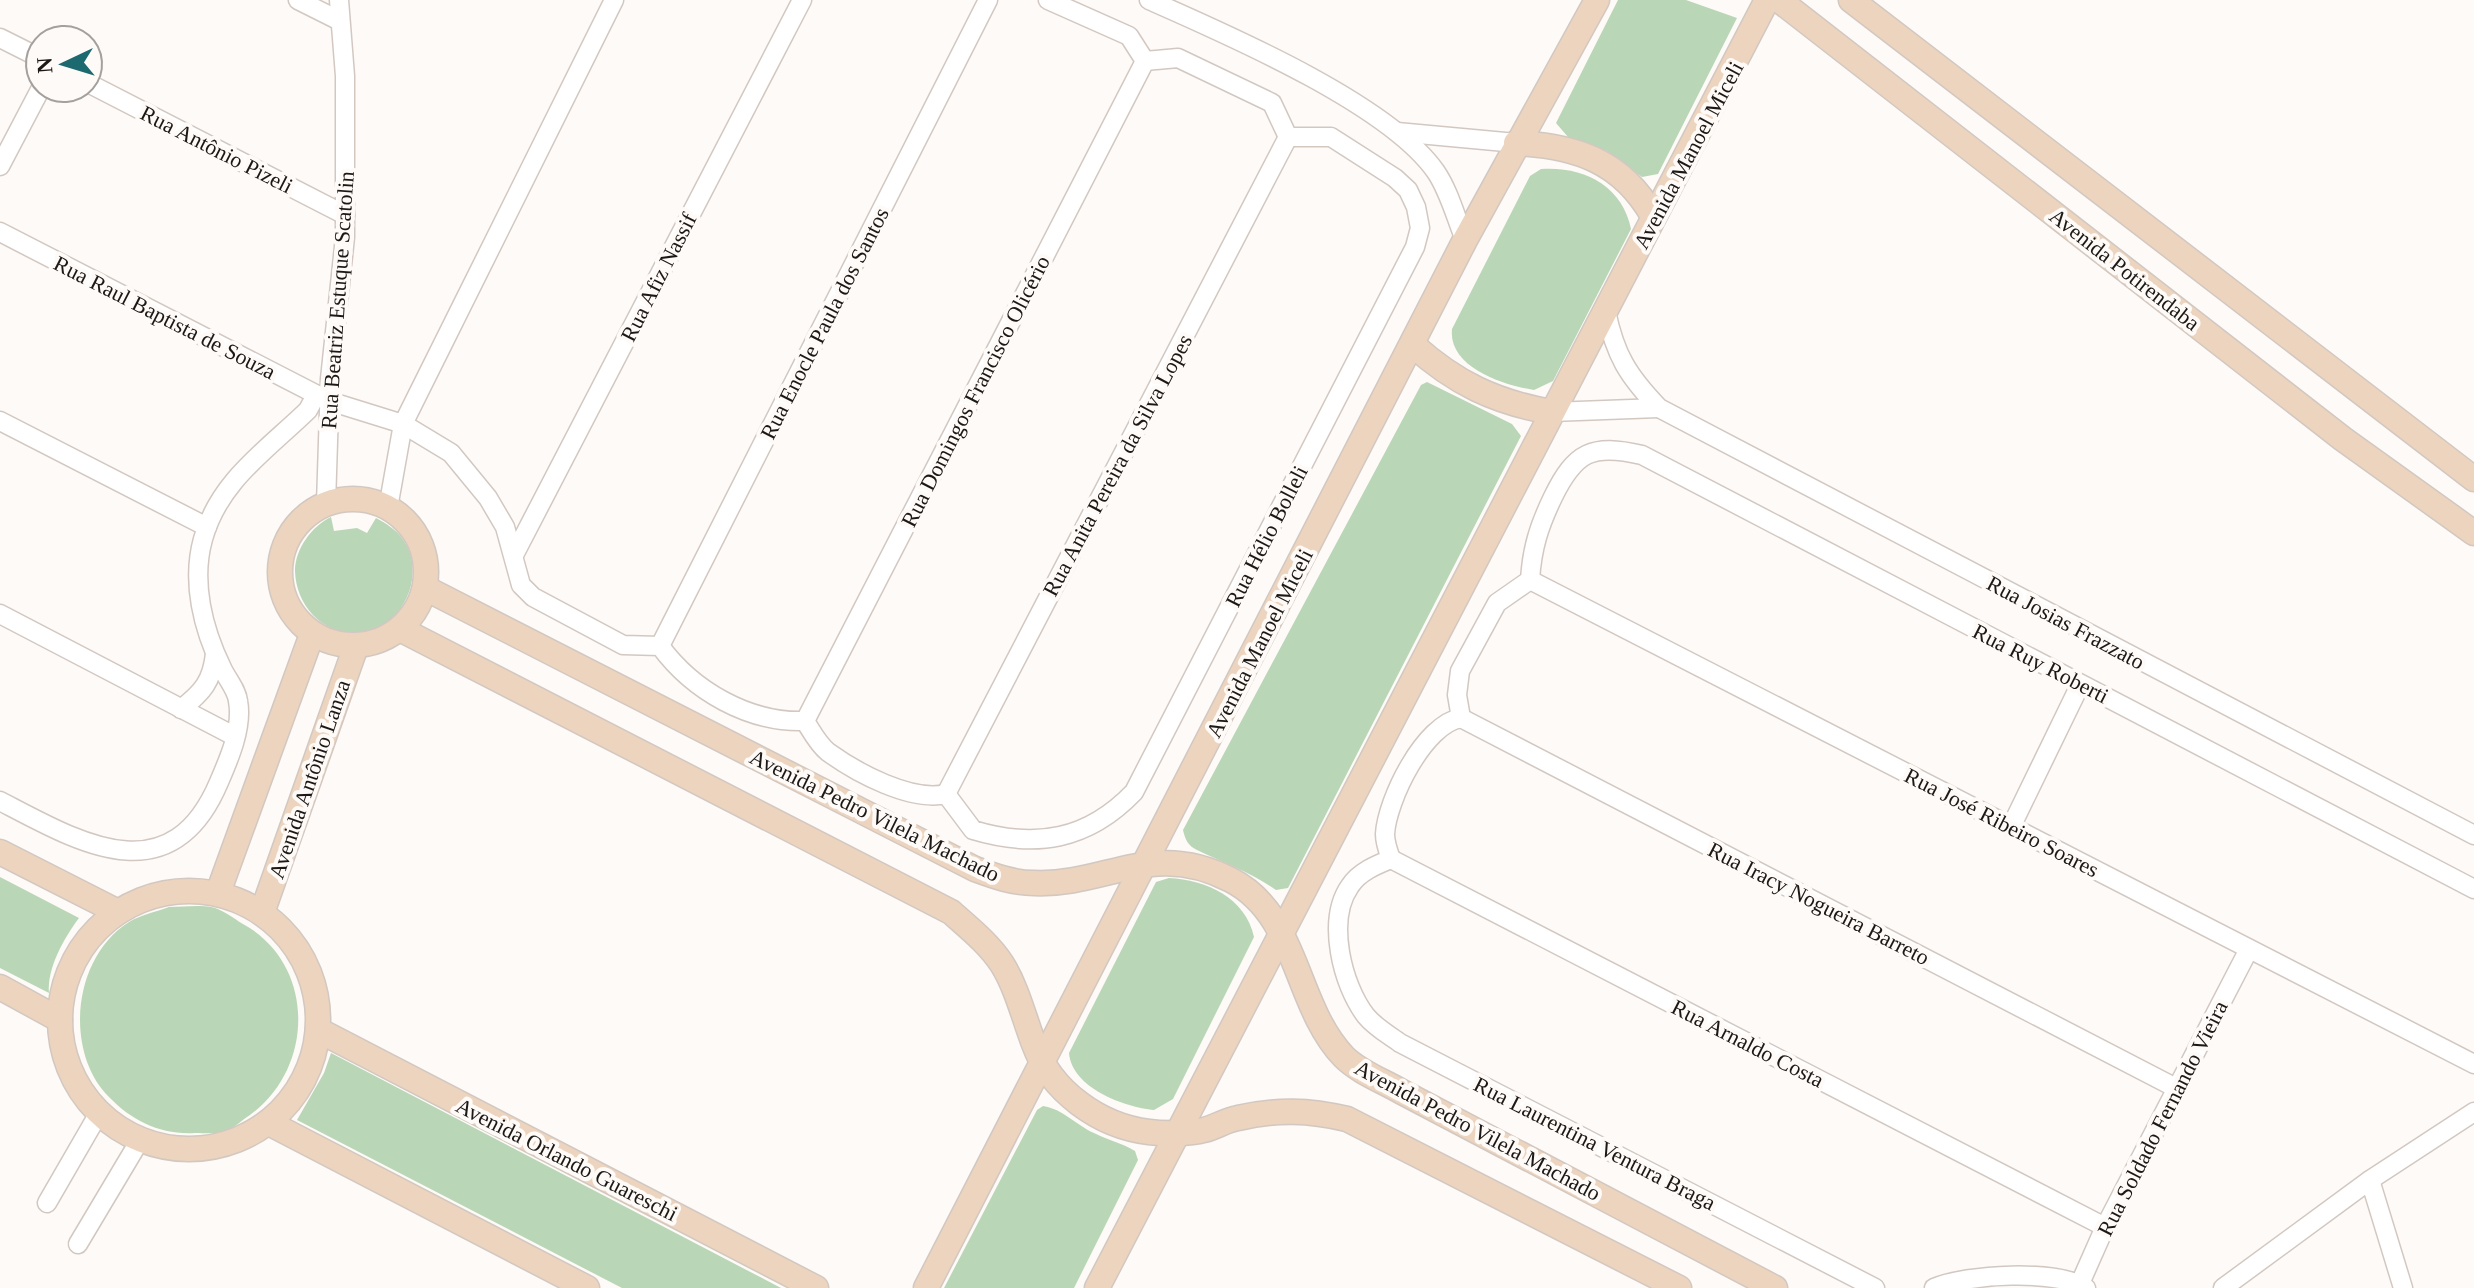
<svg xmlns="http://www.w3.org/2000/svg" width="2474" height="1288" viewBox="0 0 2474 1288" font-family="'Times New Roman',serif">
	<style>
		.green { fill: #b9d6b7 }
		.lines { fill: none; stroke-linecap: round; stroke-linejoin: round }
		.street-casing { stroke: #d2c8c1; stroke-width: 21 }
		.secondary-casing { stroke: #d2c8c1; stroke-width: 27 }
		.street { stroke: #fff; stroke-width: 18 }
		.secondary { stroke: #ecd4be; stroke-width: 24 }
		.labels { text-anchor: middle; stroke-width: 8; stroke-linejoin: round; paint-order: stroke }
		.street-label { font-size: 22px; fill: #1b1815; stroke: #fefaf7 }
	</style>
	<rect width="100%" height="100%" fill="#fefaf7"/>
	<g class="green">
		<path d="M 1618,0 L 1686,0 L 1737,18 L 1658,174 L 1642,177 L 1607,151 L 1568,137 L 1556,123 Z"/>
		<path d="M 1541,169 C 1583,166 1622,185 1631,229 L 1553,381 L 1534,390 C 1503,385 1448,367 1452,329 L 1530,176 Z"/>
		<path d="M 1427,382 L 1512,424 L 1521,436 L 1288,888 L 1276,890 C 1250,872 1224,863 1197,850 C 1188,846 1185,839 1183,830 L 1421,385 Z"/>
		<path d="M 331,517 L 334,531 L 357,528 L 367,533 L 376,518 C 387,524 397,530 404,541 C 424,570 408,616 375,629 C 333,645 296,611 295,571 C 295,549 312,526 331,517 Z"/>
		<path d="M 0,877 L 79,918 C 64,938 47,968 49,993 L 0,968 Z"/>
		<path d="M 1169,878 C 1206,880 1245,897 1254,937 L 1173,1099 L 1154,1110 C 1124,1107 1072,1088 1069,1053 L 1156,882 Z"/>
		<path d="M 169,907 C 182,907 198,905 211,907 C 222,909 233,918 243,924 C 316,964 315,1068 250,1115 C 242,1120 233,1129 225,1132 C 216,1134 204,1133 195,1133 C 161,1135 132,1121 109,1097 C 64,1052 72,958 129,922 C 140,915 156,912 169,907 Z"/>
		<path d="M 331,1053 L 781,1288 L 622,1288 L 297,1120 L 324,1073 Z"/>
		<path d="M 1043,1106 C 1063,1109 1076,1125 1094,1133 C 1108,1140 1122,1143 1135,1151 L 1138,1160 L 1074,1288 L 944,1288 L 1037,1110 Z"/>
	</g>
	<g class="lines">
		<g class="street-casing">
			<g id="street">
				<path d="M 298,0 L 340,21"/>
				<path d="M 1149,0 C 1226,34 1389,104 1436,172 C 1449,191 1456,218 1465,240"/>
				<path d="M 0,38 L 40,58"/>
				<path d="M 88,83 L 345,215"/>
				<path d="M 1397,132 L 1516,143"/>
				<path d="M 0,166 L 41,88"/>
				<path d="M 0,232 L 329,401 L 403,424 L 451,453 L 488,498 L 505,527 L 521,585 L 533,597 L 623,645 L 660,646 C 693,691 749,723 805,721 C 812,732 818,744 828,752 C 857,773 911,802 946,794 L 973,830 C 1036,849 1088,840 1134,792 L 1415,247 L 1420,228 L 1416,207 L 1408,190 L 1395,178 L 1331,137 L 1288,137 L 1272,103 L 1178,58 L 1145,61 L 1129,36 L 1048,0"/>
				<path d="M 1606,311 C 1615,355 1628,376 1659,408 L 2474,835"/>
				<path d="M 1551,412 L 1659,408"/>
				<path d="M 0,421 L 207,527"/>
				<path d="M 326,504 L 330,379 L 345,237 L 345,76 L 339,0"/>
				<path d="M 388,508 L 403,424 L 614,0"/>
				<path d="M 514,555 L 802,0"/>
				<path d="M 1530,580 L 2474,1064"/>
				<path d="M 0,614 L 234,736"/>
				<path d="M 660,646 L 988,0"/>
				<path d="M 181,709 C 203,692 212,681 215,654"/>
				<path d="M 1461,718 L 2176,1088"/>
				<path d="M 805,721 L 1145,61"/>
				<path d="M 946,794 L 1288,137"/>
				<path d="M 0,801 C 77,841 170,898 219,782 C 229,759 243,727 238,701 C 237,690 227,679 222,668 C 203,629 191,582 203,539 C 219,481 267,450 308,410 L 316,395"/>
				<path d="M 2011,827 L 2080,685"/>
				<path d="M 1391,859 L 2105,1227"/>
				<path d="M 2370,1180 L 2403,1288"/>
				<path d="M 47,1203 L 99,1113"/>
				<path d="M 78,1244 L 140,1140"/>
				<path d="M 1875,1288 L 1400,1043 C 1389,1035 1375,1027 1366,1016 C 1342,985 1326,920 1350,886 C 1359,872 1376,865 1391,859 C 1388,851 1385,842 1385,834 C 1387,800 1424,724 1461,718 L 1457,695 L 1460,671 L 1497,603 L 1530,580 C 1532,548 1539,526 1553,497 C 1575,452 1592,443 1642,455 L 2474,889"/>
				<path d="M 1934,1288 C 1967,1274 2056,1269 2086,1288"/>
				<path d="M 2078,1288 L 2105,1227 L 2249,949"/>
				<path d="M 2223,1288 L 2370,1180 L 2474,1112"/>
			</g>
		</g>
		<g class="secondary-casing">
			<g id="secondary">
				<path d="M 1779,0 L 2343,439 L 2474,533"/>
				<path d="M 1851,0 L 2474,479"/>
				<path d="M 1516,143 C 1576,146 1622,161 1653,216"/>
				<path d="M 1413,345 C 1455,383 1495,402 1551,412"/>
				<circle cx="353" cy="572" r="73"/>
				<path d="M 425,588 L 975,869 C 994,876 1013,883 1034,883 C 1107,886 1153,839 1231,880 C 1299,915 1294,1005 1344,1057 C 1359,1072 1383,1081 1402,1092 L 1775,1288"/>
				<path d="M 400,629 L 951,912 C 969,928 989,944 1002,964 C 1017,988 1024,1018 1034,1044 C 1051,1091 1099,1126 1149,1132 C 1164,1134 1189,1134 1204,1130 C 1216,1127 1226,1120 1238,1118 C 1277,1109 1309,1110 1347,1119 L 1679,1288"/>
				<path d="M 0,852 L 118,912"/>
				<circle cx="189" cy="1020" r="129"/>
				<path d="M 218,893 L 312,634"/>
				<path d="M 262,913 L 356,646"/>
				<path d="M 0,987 L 60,1020"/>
				<path d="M 318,1030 L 816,1288"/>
				<path d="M 269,1123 L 587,1288"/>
				<path d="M 926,1288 L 1465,240 L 1597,0"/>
				<path d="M 1097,1288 L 1767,0"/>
			</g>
		</g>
		<use href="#street" class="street"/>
		<use href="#secondary" class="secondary"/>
	</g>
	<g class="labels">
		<g class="street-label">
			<text transform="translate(217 149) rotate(27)" y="8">Rua Antônio Pizeli</text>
			<text transform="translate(1688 155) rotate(-62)" y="8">Avenida Manoel Miceli</text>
			<text transform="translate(2125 269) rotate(38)" y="8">Avenida Potirendaba</text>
			<text transform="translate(658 277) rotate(-63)" y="8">Rua Afiz Nassif</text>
			<text transform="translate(337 300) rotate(-86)" y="8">Rua Beatriz Estuque Scatolin</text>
			<text transform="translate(165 317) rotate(27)" y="8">Rua Raul Baptista de Souza</text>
			<text transform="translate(824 323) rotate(-63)" y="8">Rua Enocle Paula dos Santos</text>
			<text transform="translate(975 391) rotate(-63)" y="8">Rua Domingos Francisco Olicério</text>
			<text transform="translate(1117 465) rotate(-62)" y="8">Rua Anita Pereira da Silva Lopes</text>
			<text transform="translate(1266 536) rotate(-63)" y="8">Rua Hélio Bolleli</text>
			<text transform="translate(2066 622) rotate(28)" y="8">Rua Josias Frazzato</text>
			<text transform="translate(1259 643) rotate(-63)" y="8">Avenida Manoel Miceli</text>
			<text transform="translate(2041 663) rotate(27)" y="8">Rua Ruy Roberti</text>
			<text transform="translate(309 779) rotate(-71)" y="8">Avenida Antônio Lanza</text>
			<text transform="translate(875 815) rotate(26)" y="8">Avenida Pedro Vilela Machado</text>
			<text transform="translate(2002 822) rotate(27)" y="8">Rua José Ribeiro Soares</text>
			<text transform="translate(1819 903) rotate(27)" y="8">Rua Iracy Nogueira Barreto</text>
			<text transform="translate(1748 1043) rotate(27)" y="8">Rua Arnaldo Costa</text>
			<text transform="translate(2162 1118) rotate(-63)" y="8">Rua Soldado Fernando Vieira</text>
			<text transform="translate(1478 1130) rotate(28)" y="8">Avenida Pedro Vilela Machado</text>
			<text transform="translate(1595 1143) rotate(27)" y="8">Rua Laurentina Ventura Braga</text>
			<text transform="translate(567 1159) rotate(27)" y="8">Avenida Orlando Guareschi</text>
		</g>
	</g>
	<g transform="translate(64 64) rotate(266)"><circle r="38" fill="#fefaf7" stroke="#a3a09d" stroke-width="2"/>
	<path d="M0-6L14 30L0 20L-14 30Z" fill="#1c696f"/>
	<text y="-12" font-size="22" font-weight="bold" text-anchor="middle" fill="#1b1815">N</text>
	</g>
</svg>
